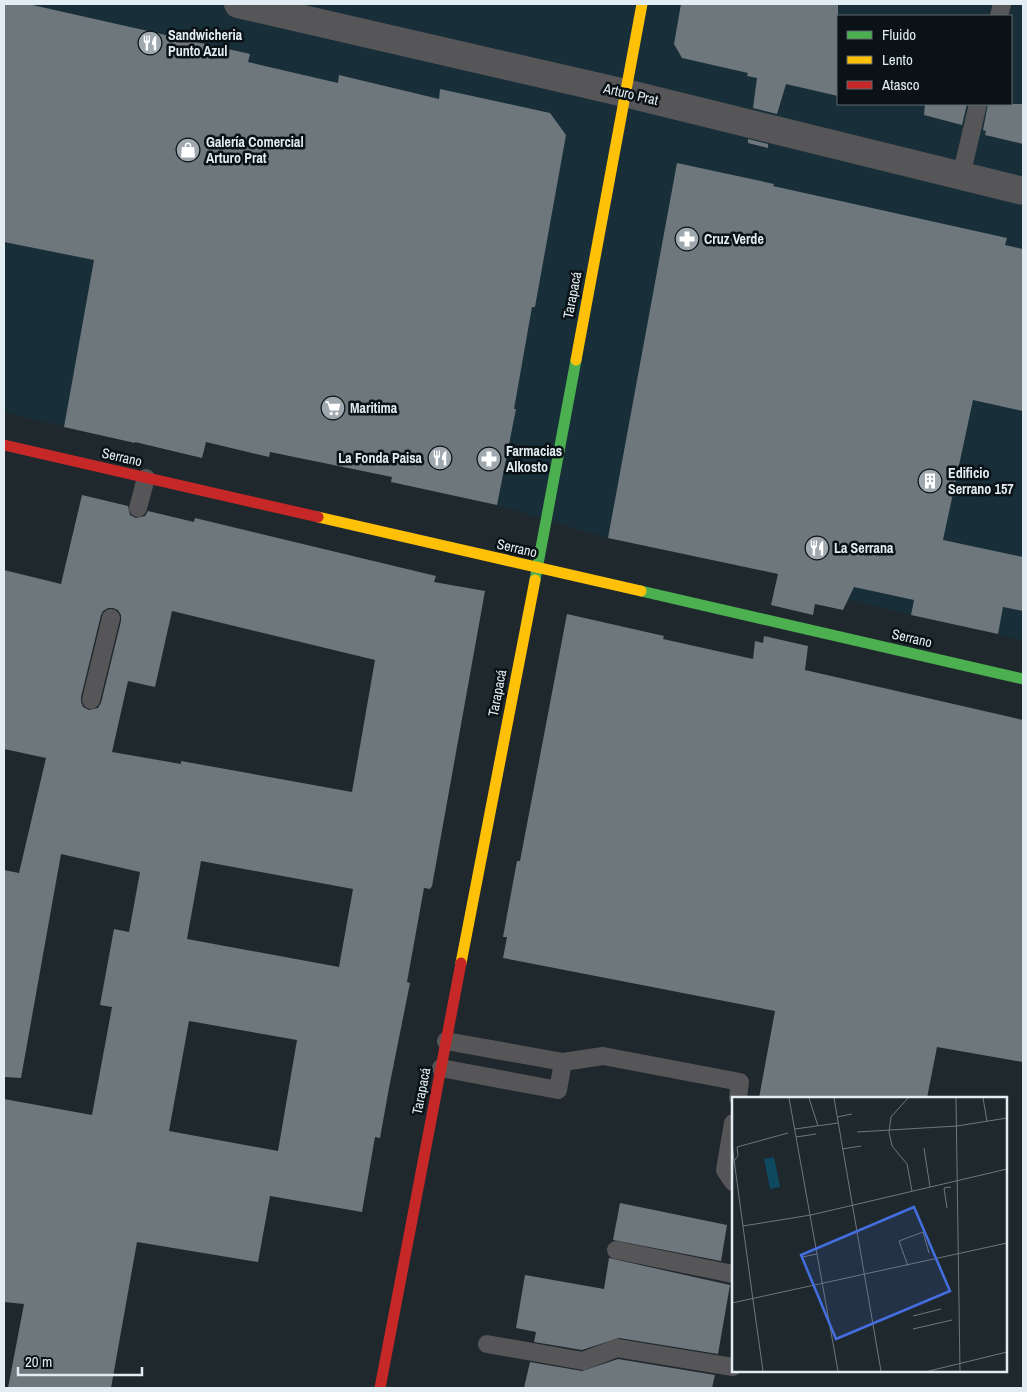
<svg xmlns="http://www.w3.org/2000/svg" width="1027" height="1392" viewBox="0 0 1027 1392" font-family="'Archivo Narrow',sans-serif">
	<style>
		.built { fill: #182f3a; fill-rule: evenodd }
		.building { fill: #6e777b; fill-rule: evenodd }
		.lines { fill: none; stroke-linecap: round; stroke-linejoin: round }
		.lane { stroke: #565557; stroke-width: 18 }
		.street { stroke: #565557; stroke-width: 28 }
		.fast { stroke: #4caf50; stroke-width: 11 }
		.slow { stroke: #ffc107; stroke-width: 11 }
		.jam { stroke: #c62828; stroke-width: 11 }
		.labels { text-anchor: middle; stroke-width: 5; stroke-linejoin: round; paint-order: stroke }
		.poi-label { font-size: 14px; font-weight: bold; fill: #e2edf3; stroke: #0a1215; text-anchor: start }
		.street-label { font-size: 14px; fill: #e2edf3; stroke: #0a1215 }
		.inset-road { fill: none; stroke: #6d777c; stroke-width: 1 }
		.view { fill: #446edd; fill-opacity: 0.15; stroke: #446edd; stroke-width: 2.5 }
		.inset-edge { fill: none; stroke: #e2edf3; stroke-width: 2.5 }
	</style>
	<rect width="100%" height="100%" fill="#1f282d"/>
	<path class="built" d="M 4,4 L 1023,4 L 1023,640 L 848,600 L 843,610 L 773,595 L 777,574 L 608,538 L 497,505 L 391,482 L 391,477 L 270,451 L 269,457 L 206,440 L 202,458 L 4,412 ZM 838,16 L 1011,16 L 1011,104 L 838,104 Z"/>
	<g class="building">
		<path d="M 4,4 L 28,4 L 250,54 L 248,62 L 338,83 L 339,75 L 439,99 L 440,89 L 550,113 L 566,135 L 535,307 L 532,307 L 514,409 L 516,409 L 497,505 L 391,482 L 392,477 L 270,452 L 269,457 L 206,442 L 202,458 L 135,442 L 135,443 L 64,427 L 94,260 L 4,242 Z"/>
		<path d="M 681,4 L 838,4 L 838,96 L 786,84 L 777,114 L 753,108 L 757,78 L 747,76 L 748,73 L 682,58 L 674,44 Z"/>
		<path d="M 925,104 L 967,104 L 962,125 L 924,115 Z"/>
		<path d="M 988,104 L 1023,104 L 1023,144 L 985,135 L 986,131 L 983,130 Z"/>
		<path d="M 748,139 L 768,144 L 768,148 L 748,143 Z"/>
		<path d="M 677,163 L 774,184 L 773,186 L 1007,238 L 1005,245 L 1023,249 L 1023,411 L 973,400 L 943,540 L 1023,557 L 1023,611 L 1003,607 L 998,634 L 911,615 L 914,600 L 854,587 L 843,610 L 815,604 L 813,615 L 771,605 L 778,574 L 608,538 Z"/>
		<path d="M 82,495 L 128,506 L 130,515 L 136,518 L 145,516 L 148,511 L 194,522 L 195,518 L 436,576 L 434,582 L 485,591 L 432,886 L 430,889 L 424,888 L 407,982 L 410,983 L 389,1088 L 380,1138 L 375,1137 L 362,1212 L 270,1196 L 258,1262 L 137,1242 L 111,1388 L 8,1388 L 24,1304 L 4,1302 L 4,1099 L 92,1115 L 112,1007 L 100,1005 L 114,929 L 129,932 L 140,872 L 61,854 L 21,1078 L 4,1077 L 4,870 L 19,873 L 46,758 L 4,749 L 4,570 L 61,584 ZM 108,608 L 113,608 L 118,610 L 121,615 L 121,621 L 101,703 L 98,708 L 89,710 L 83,707 L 81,702 L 81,697 L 101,615 L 103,611 ZM 172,611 L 375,660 L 352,792 L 181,761 L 181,764 L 112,752 L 128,681 L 155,687 ZM 201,861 L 353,889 L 339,967 L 187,939 ZM 189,1021 L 297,1040 L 278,1151 L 169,1131 Z"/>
		<path d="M 567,614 L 664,636 L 663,639 L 753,659 L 755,641 L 763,643 L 764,636 L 808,646 L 805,670 L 1023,720 L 1023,1062 L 937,1047 L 927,1098 L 759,1098 L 775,1011 L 503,958 L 507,937 L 503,937 L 517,861 L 520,861 Z"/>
		<path d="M 620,1203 L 727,1225 L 721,1261 L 613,1240 Z"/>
		<path d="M 609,1258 L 730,1285 L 718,1354 L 619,1338 L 582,1350 L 534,1342 L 536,1332 L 516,1328 L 525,1275 L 604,1289 Z"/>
		<path d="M 618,1359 L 715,1375 L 712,1388 L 524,1388 L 530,1362 L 582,1371 Z"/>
	</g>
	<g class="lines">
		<g class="lane">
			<path d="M 999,16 L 1002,4"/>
			<path d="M 961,176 L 978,104"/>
			<path d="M 138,508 L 146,478"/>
			<path d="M 91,700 L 111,618"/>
			<path d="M 446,1041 L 563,1062"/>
			<path d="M 441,1068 L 558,1090 L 563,1062 L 603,1056 L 740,1082 L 738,1098"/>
			<path d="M 733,1123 L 725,1170 L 733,1182"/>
			<path d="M 616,1250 L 733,1274"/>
			<path d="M 487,1344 L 583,1361 L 617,1348 L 733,1367"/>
		</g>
		<path class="street" d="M 238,4 L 625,93 L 1023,191"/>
		<g class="fast">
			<path d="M 535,580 L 576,360"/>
			<path d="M 641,591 L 1023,679"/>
		</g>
		<g class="slow">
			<path d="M 576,360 L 642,4"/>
			<path d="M 318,517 L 641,591"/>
			<path d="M 461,963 L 535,580"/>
		</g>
		<g class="jam">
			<path d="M 4,445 L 318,517"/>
			<path d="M 380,1388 L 461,963"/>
		</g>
	</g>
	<defs>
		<g id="restaurant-disc" transform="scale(1.25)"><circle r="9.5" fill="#9ea8ae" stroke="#0a1215"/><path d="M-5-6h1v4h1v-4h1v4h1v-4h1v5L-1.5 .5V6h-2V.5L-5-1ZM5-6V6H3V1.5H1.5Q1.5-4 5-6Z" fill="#fff"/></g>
		<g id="shop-disc" transform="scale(1.25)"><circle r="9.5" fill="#9ea8ae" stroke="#0a1215"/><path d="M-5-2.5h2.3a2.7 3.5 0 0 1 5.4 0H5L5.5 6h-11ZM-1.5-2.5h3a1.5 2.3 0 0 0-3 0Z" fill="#fff"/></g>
		<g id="pharmacy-disc" transform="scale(1.25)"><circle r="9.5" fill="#9ea8ae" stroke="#0a1215"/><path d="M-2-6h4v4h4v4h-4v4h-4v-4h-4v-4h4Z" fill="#fff"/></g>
		<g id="supermarket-disc" transform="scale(1.25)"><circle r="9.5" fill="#9ea8ae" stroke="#0a1215"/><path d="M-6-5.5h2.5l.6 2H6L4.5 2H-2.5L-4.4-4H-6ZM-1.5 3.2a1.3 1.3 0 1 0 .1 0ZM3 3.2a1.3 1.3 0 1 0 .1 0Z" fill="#fff"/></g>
		<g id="building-disc" transform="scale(1.25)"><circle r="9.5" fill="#9ea8ae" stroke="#0a1215"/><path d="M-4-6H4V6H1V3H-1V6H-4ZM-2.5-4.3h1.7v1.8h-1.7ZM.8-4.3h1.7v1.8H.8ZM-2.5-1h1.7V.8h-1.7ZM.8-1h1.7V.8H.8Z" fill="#fff"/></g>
	</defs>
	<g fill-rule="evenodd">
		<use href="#restaurant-disc" x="150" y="43"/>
		<use href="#shop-disc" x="188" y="150"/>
		<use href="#pharmacy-disc" x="687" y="239"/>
		<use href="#supermarket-disc" x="333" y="408"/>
		<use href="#restaurant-disc" x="440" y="458"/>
		<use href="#pharmacy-disc" x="489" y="459"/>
		<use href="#building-disc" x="930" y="481"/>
		<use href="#restaurant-disc" x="817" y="548"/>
	</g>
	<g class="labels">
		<g class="poi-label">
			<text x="168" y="40">Sandwicheria<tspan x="168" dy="16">Punto Azul</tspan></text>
			<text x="206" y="147">Galería Comercial<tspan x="206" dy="16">Arturo Prat</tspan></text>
			<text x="704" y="244">Cruz Verde</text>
			<text x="350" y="413">Maritima</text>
			<text x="506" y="456">Farmacias<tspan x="506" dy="16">Alkosto</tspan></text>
			<text x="422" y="463" text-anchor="end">La Fonda Paisa</text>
			<text x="948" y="478">Edificio<tspan x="948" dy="16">Serrano 157</tspan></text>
			<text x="834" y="553">La Serrana</text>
		</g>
		<g class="street-label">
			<text transform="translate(631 94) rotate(13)" y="5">Arturo Prat</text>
			<text transform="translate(572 295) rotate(-79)" y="5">Tarapacá</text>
			<text transform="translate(122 457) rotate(13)" y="5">Serrano</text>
			<text transform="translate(517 548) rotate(13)" y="5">Serrano</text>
			<text transform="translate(912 638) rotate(13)" y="5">Serrano</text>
			<text transform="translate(497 693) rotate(-79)" y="5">Tarapacá</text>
			<text transform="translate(421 1091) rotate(-79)" y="5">Tarapacá</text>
		</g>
	</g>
	<g transform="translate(732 1097)">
		<rect width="275" height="275" fill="#1f282d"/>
		<path d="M 42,60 L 48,90 L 38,92 L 32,62 Z" fill="#0e4960"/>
		<path class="inset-road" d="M 57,1 L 106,274M 77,1 L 86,29M 102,1 L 149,274M 176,1 L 159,20 L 157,35 L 160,49 L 175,67 L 180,94M 224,1 L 228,274M 251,1 L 255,24M 105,20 L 120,17M 63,32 L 106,26M 125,35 L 225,29 L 275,21M 64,40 L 84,37M 0,48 L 21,203M 192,51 L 198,90M 110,52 L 129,49M 2,64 L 6,59 L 5,50 L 56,36M 215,111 L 212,91 L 219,90M 11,129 L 79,118 L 275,72M 70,160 L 85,157M 176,169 L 167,144 L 191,135 L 197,156M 21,203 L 31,274M 0,206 L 275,146M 181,219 L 209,212M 181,232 L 220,223M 197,274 L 275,255"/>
		<path class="view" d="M 182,110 L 218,194 L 104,242 L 69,158 Z"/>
		<rect width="275" height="275" class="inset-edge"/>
	</g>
	<rect width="1027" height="1392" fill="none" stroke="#e2edf3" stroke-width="10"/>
	<rect x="837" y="15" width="175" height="90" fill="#0a1215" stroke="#606a6e"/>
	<rect x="847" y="31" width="25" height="8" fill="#4caf50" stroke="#606a6e"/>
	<text x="882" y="40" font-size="15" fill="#e2edf3">Fluido</text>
	<rect x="847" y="56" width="25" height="8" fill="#ffc107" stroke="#606a6e"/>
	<text x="882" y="65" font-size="15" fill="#e2edf3">Lento</text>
	<rect x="847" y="81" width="25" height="8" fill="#c62828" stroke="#606a6e"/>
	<text x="882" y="90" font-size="15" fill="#e2edf3">Atasco</text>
	<path d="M18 1367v8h124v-8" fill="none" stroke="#e2edf3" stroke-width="2.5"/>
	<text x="25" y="1367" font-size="15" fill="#e2edf3" stroke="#0a1215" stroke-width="4" paint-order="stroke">20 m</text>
</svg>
